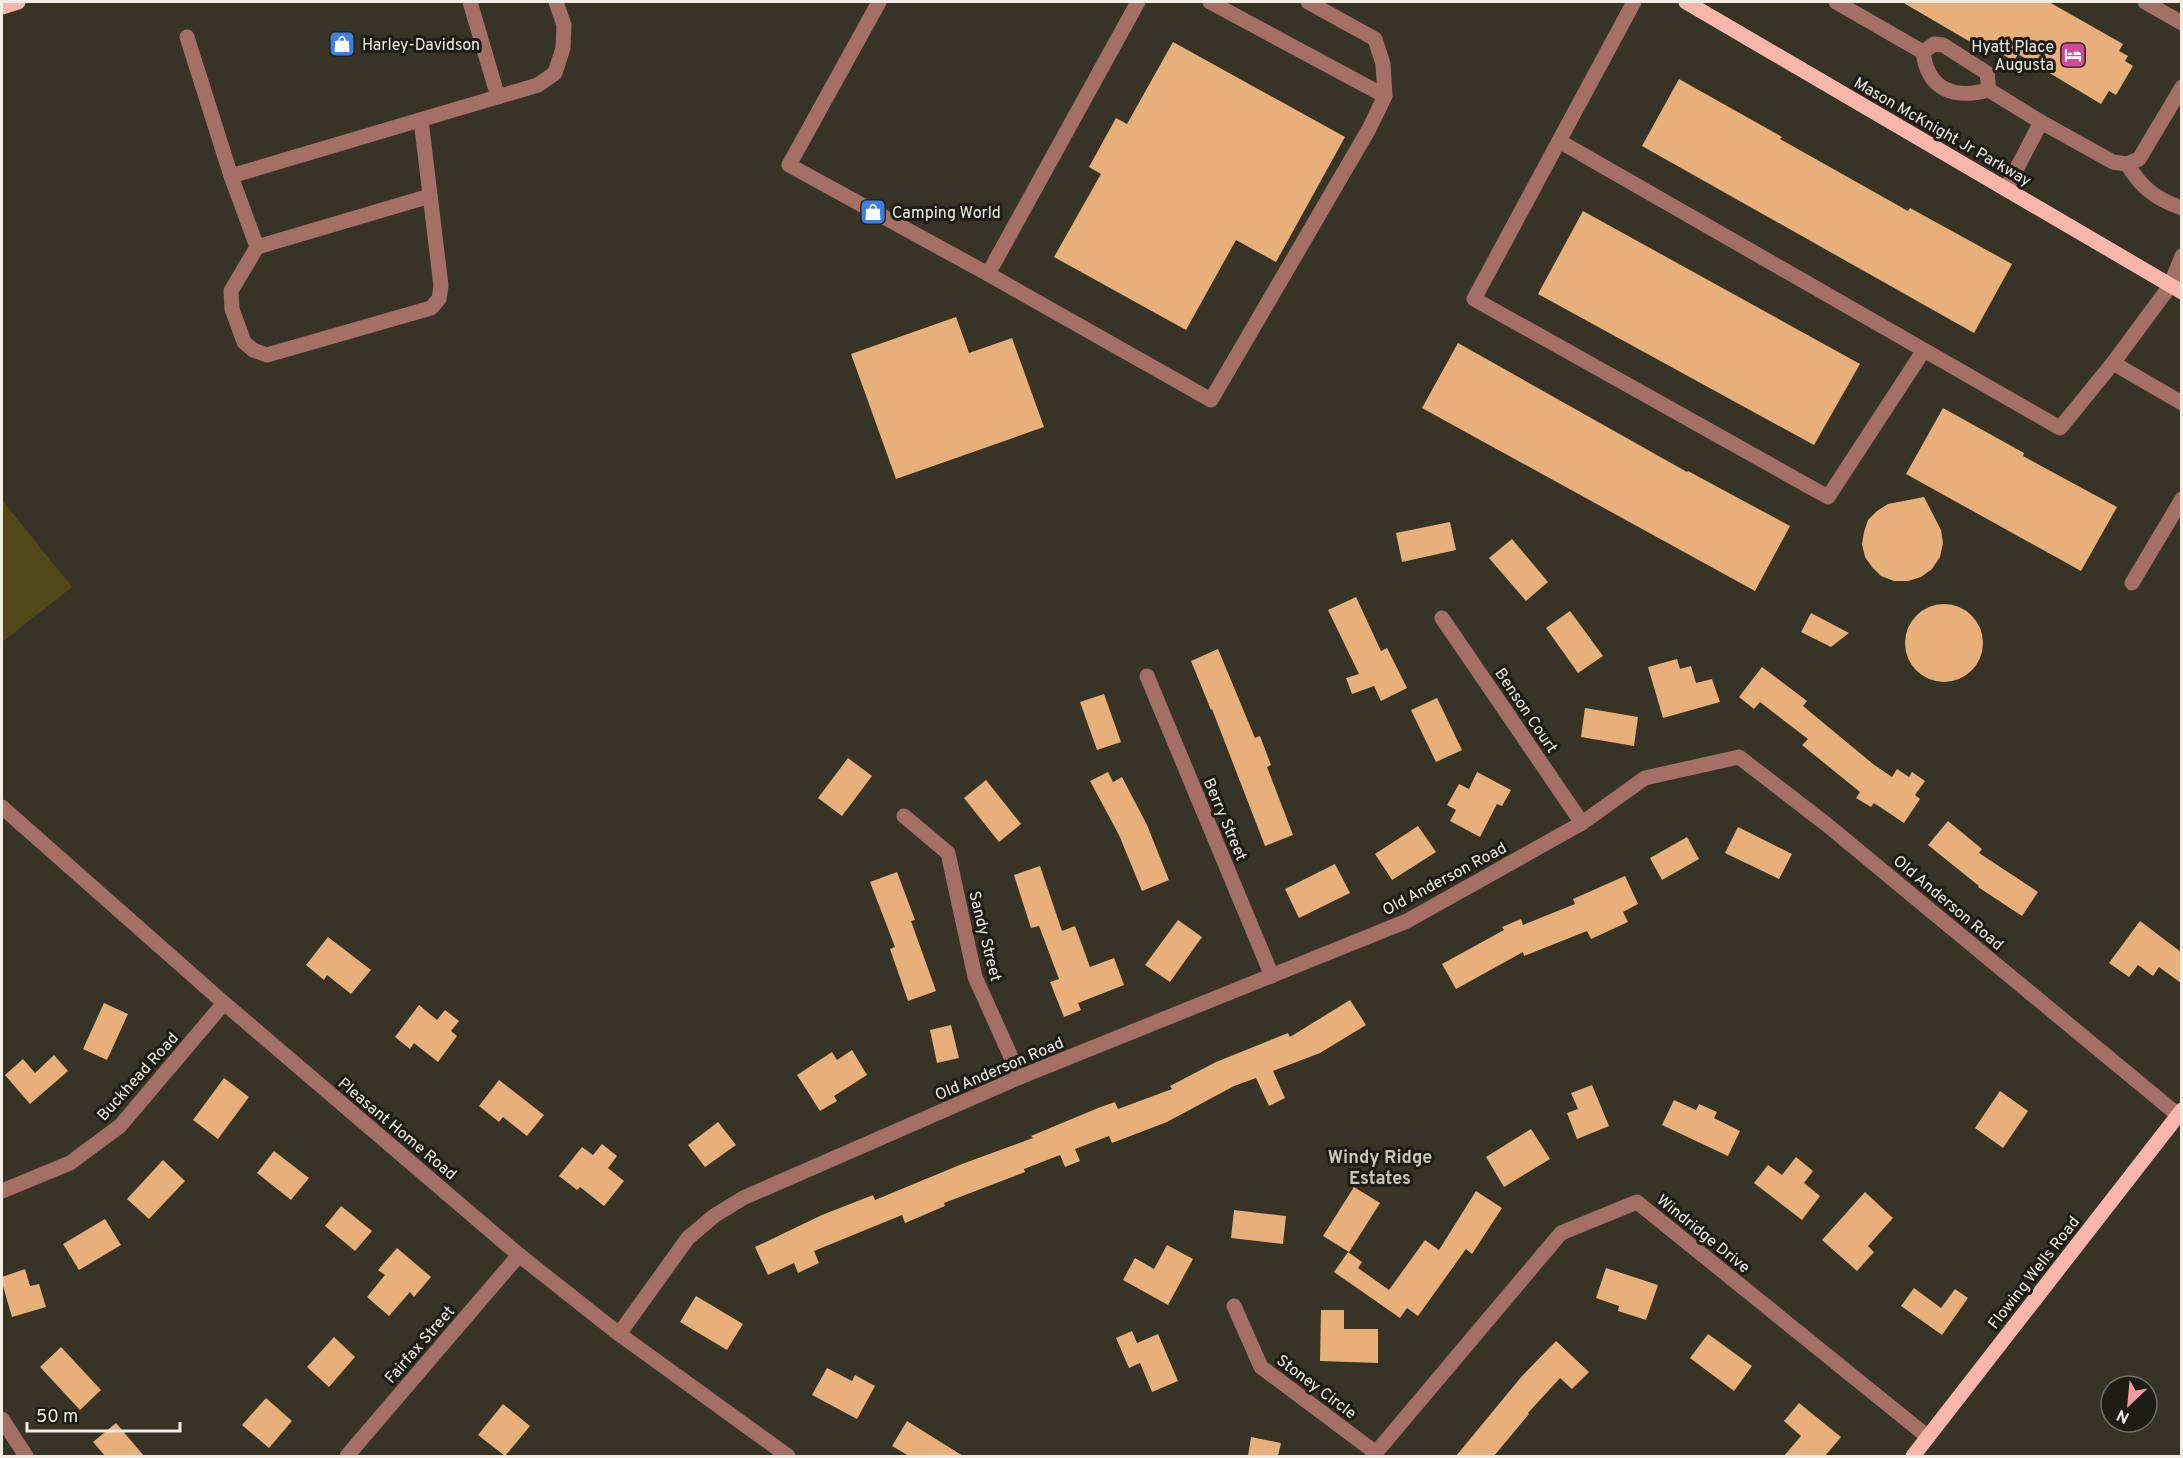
<svg xmlns="http://www.w3.org/2000/svg" width="2183" height="1458" viewBox="0 0 2183 1458" font-family="Overpass,sans-serif">
	<style>
		.green { fill: #504817 }
		.building { fill: #e7af79 }
		.lines { fill: none; stroke-linecap: round; stroke-linejoin: round }
		.minor { stroke: #a46f65; stroke-width: 15 }
		.major { stroke: #f8b6aa; stroke-width: 15 }
		.labels { text-anchor: middle; stroke-width: 6; stroke-linejoin: round; paint-order: stroke }
		.poi-label { font-size: 16px; fill: #efede4; stroke: #1d1c15; text-anchor: start }
		.street-label { font-size: 16px; fill: #efede4; stroke: #1d1c15 }
		.neighbourhood-label { font-size: 18px; font-weight: bold; fill: #c7c5b3; stroke: #1d1c15 }
	</style>
	<rect width="100%" height="100%" fill="#373426"/>
	<path class="green" d="M 2,500 L 72,587 L 2,642 Z"/>
	<g class="building">
		<path d="M 1902,2 L 2049,2 L 2123,44 L 2119,51 L 2128,56 L 2125,61 L 2133,66 L 2116,95 L 2109,91 L 2101,104 L 2018,54 L 2014,61 L 1982,43 L 1979,47 Z"/>
		<path d="M 1173,42 L 1345,137 L 1276,262 L 1236,240 L 1186,330 L 1054,257 L 1101,174 L 1089,167 L 1116,118 L 1127,124 Z"/>
		<path d="M 1679,79 L 1782,137 L 1780,139 L 1908,211 L 1910,208 L 2012,264 L 1974,333 L 1642,146 Z"/>
		<path d="M 1583,211 L 1860,364 L 1814,445 L 1538,294 Z"/>
		<path d="M 956,317 L 969,353 L 1012,338 L 1044,427 L 896,479 L 851,354 Z"/>
		<path d="M 1458,343 L 1687,472 L 1688,471 L 1790,526 L 1755,591 L 1422,408 Z"/>
		<path d="M 1943,408 L 2024,453 L 2023,456 L 2117,507 L 2081,571 L 1906,474 Z"/>
		<path d="M 1924,497 L 1941,530 L 1943,543 L 1940,557 L 1932,569 L 1921,577 L 1908,581 L 1894,581 L 1881,576 L 1872,567 L 1865,557 L 1862,544 L 1864,532 L 1868,520 L 1877,511 L 1888,504 Z"/>
		<path d="M 1450,522 L 1456,550 L 1402,562 L 1396,533 Z"/>
		<path d="M 1512,539 L 1548,582 L 1526,601 L 1489,558 Z"/>
		<path d="M 1356,597 L 1381,651 L 1387,648 L 1407,688 L 1381,701 L 1374,686 L 1352,694 L 1346,678 L 1359,674 L 1328,610 Z"/>
		<circle cx="1944" cy="643" r="39"/>
		<path d="M 1570,611 L 1603,656 L 1578,673 L 1546,628 Z"/>
		<path d="M 1811,613 L 1849,633 L 1831,647 L 1801,632 Z"/>
		<path d="M 1218,649 L 1255,738 L 1260,736 L 1271,765 L 1267,767 L 1293,835 L 1265,846 L 1212,709 L 1211,710 L 1191,661 Z"/>
		<path d="M 1677,659 L 1680,669 L 1691,666 L 1696,683 L 1712,679 L 1720,702 L 1663,718 L 1648,667 Z"/>
		<path d="M 1762,667 L 1807,701 L 1803,706 L 1873,764 L 1892,777 L 1897,769 L 1909,777 L 1912,772 L 1925,781 L 1915,795 L 1920,799 L 1904,823 L 1874,803 L 1871,807 L 1856,798 L 1860,792 L 1802,745 L 1808,739 L 1760,702 L 1754,709 L 1739,697 Z"/>
		<path d="M 1104,694 L 1121,742 L 1097,750 L 1080,702 Z"/>
		<path d="M 1437,698 L 1462,750 L 1436,762 L 1411,710 Z"/>
		<path d="M 1585,708 L 1638,717 L 1634,746 L 1581,737 Z"/>
		<path d="M 848,758 L 872,776 L 842,816 L 818,798 Z"/>
		<path d="M 1108,772 L 1113,782 L 1122,777 L 1147,825 L 1169,880 L 1142,891 L 1119,835 L 1090,781 Z"/>
		<path d="M 1477,772 L 1511,790 L 1502,806 L 1497,804 L 1480,837 L 1450,821 L 1456,810 L 1447,805 L 1459,784 L 1469,789 Z"/>
		<path d="M 986,780 L 1021,824 L 999,842 L 964,798 Z"/>
		<path d="M 1948,821 L 1982,849 L 1979,853 L 2038,892 L 2022,916 L 1978,887 L 1979,886 L 1928,845 Z"/>
		<path d="M 1418,826 L 1436,852 L 1392,880 L 1375,854 Z"/>
		<path d="M 1738,827 L 1792,854 L 1779,879 L 1725,853 Z"/>
		<path d="M 1687,837 L 1699,859 L 1662,880 L 1650,858 Z"/>
		<path d="M 1335,864 L 1350,893 L 1299,918 L 1285,889 Z"/>
		<path d="M 1040,866 L 1062,931 L 1075,926 L 1090,967 L 1114,958 L 1124,985 L 1078,1003 L 1081,1010 L 1064,1017 L 1050,982 L 1059,979 L 1039,926 L 1031,928 L 1014,875 Z"/>
		<path d="M 897,872 L 915,920 L 911,921 L 936,991 L 908,1001 L 890,949 L 895,947 L 870,882 Z"/>
		<path d="M 1625,876 L 1638,904 L 1623,912 L 1628,922 L 1591,939 L 1587,931 L 1524,956 L 1523,952 L 1456,989 L 1442,964 L 1504,930 L 1502,927 L 1521,919 L 1523,925 L 1575,904 L 1573,899 Z"/>
		<path d="M 1178,920 L 1202,937 L 1170,982 L 1145,965 Z"/>
		<path d="M 2140,921 L 2181,952 L 2181,983 L 2159,967 L 2153,976 L 2138,965 L 2129,977 L 2109,963 Z"/>
		<path d="M 328,937 L 371,970 L 351,994 L 327,975 L 324,980 L 306,965 Z"/>
		<path d="M 1350,1000 L 1366,1025 L 1320,1053 L 1273,1071 L 1285,1098 L 1269,1106 L 1256,1078 L 1234,1086 L 1167,1122 L 1112,1143 L 1109,1136 L 1075,1149 L 1080,1161 L 1065,1167 L 1060,1155 L 1024,1169 L 1025,1172 L 944,1203 L 945,1206 L 905,1223 L 902,1215 L 814,1251 L 819,1263 L 798,1273 L 794,1263 L 768,1275 L 755,1247 L 822,1215 L 873,1195 L 875,1200 L 962,1164 L 1033,1138 L 1031,1136 L 1098,1108 L 1115,1102 L 1118,1109 L 1172,1089 L 1170,1086 L 1216,1062 L 1288,1033 L 1290,1037 Z"/>
		<path d="M 104,1003 L 128,1014 L 107,1060 L 83,1049 Z"/>
		<path d="M 419,1005 L 437,1020 L 445,1010 L 459,1021 L 451,1031 L 457,1036 L 438,1062 L 414,1043 L 410,1049 L 395,1037 Z"/>
		<path d="M 951,1025 L 959,1058 L 937,1063 L 930,1030 Z"/>
		<path d="M 852,1050 L 867,1075 L 834,1096 L 837,1101 L 820,1111 L 797,1075 L 832,1052 L 837,1060 Z"/>
		<path d="M 54,1055 L 68,1071 L 30,1104 L 5,1075 L 23,1059 L 35,1073 Z"/>
		<path d="M 224,1078 L 249,1097 L 218,1139 L 193,1120 Z"/>
		<path d="M 499,1080 L 544,1115 L 527,1136 L 503,1117 L 499,1122 L 479,1106 Z"/>
		<path d="M 1592,1085 L 1609,1126 L 1577,1139 L 1567,1113 L 1578,1109 L 1571,1093 Z"/>
		<path d="M 2000,1091 L 2028,1111 L 2003,1148 L 1975,1128 Z"/>
		<path d="M 1674,1100 L 1696,1110 L 1699,1104 L 1717,1112 L 1714,1118 L 1740,1131 L 1728,1156 L 1662,1125 Z"/>
		<path d="M 718,1122 L 736,1145 L 705,1167 L 688,1145 Z"/>
		<path d="M 1531,1129 L 1550,1159 L 1504,1187 L 1486,1157 Z"/>
		<path d="M 602,1144 L 617,1156 L 608,1168 L 624,1181 L 604,1206 L 580,1187 L 577,1190 L 559,1176 L 582,1147 L 593,1155 Z"/>
		<path d="M 274,1151 L 309,1178 L 291,1200 L 257,1173 Z"/>
		<path d="M 1796,1157 L 1813,1171 L 1804,1183 L 1820,1196 L 1802,1220 L 1754,1183 L 1768,1165 L 1782,1175 Z"/>
		<path d="M 163,1160 L 185,1181 L 149,1219 L 127,1199 Z"/>
		<path d="M 1354,1187 L 1380,1203 L 1349,1252 L 1323,1236 Z"/>
		<path d="M 1476,1191 L 1502,1208 L 1472,1254 L 1466,1249 L 1418,1316 L 1407,1308 L 1400,1318 L 1334,1272 L 1348,1252 L 1362,1262 L 1358,1268 L 1389,1290 L 1425,1240 L 1439,1250 Z"/>
		<path d="M 1865,1192 L 1893,1218 L 1868,1246 L 1874,1252 L 1857,1271 L 1822,1240 Z"/>
		<path d="M 341,1206 L 372,1231 L 355,1251 L 325,1226 Z"/>
		<path d="M 1234,1210 L 1286,1216 L 1283,1244 L 1231,1238 Z"/>
		<path d="M 105,1219 L 121,1245 L 79,1270 L 63,1244 Z"/>
		<path d="M 1167,1245 L 1193,1259 L 1168,1305 L 1123,1280 L 1135,1258 L 1154,1269 Z"/>
		<path d="M 397,1248 L 431,1277 L 414,1297 L 410,1292 L 389,1316 L 367,1297 L 385,1275 L 378,1270 Z"/>
		<path d="M 1606,1268 L 1658,1285 L 1646,1320 L 1618,1311 L 1619,1306 L 1596,1298 Z"/>
		<path d="M 25,1269 L 30,1286 L 39,1284 L 46,1307 L 12,1317 L 2,1283 L 2,1277 Z"/>
		<path d="M 1914,1288 L 1941,1308 L 1955,1289 L 1968,1298 L 1942,1335 L 1901,1306 Z"/>
		<path d="M 696,1296 L 743,1324 L 727,1350 L 680,1322 Z"/>
		<path d="M 1321,1310 L 1344,1310 L 1344,1329 L 1378,1329 L 1378,1363 L 1320,1361 Z"/>
		<path d="M 1132,1331 L 1137,1343 L 1158,1334 L 1178,1381 L 1152,1392 L 1140,1363 L 1129,1368 L 1116,1338 Z"/>
		<path d="M 1708,1334 L 1752,1366 L 1734,1391 L 1690,1358 Z"/>
		<path d="M 334,1337 L 355,1357 L 329,1387 L 307,1367 Z"/>
		<path d="M 1556,1341 L 1589,1372 L 1572,1389 L 1560,1378 L 1528,1413 L 1529,1414 L 1494,1456 L 1456,1456 L 1522,1376 Z"/>
		<path d="M 61,1347 L 101,1390 L 80,1410 L 40,1367 Z"/>
		<path d="M 827,1368 L 852,1381 L 855,1375 L 875,1386 L 857,1419 L 812,1395 Z"/>
		<path d="M 266,1398 L 292,1421 L 269,1448 L 242,1425 Z"/>
		<path d="M 1799,1403 L 1841,1437 L 1825,1456 L 1784,1456 L 1801,1436 L 1784,1421 Z"/>
		<path d="M 503,1404 L 530,1426 L 505,1456 L 478,1435 Z"/>
		<path d="M 907,1421 L 963,1456 L 909,1456 L 892,1446 Z"/>
		<path d="M 116,1423 L 144,1456 L 105,1456 L 93,1442 Z"/>
		<path d="M 1251,1437 L 1281,1443 L 1278,1456 L 1248,1456 Z"/>
	</g>
	<g class="lines">
		<g class="minor">
			<path d="M 470,2 L 498,97"/>
			<path d="M 879,2 L 789,165 L 988,274"/>
			<path d="M 1138,2 L 988,274 L 1211,400 L 1369,129 L 1385,96 L 1383,64 L 1375,39 L 1308,2"/>
			<path d="M 1210,2 L 1385,96"/>
			<path d="M 1836,2 L 1923,52 C 1928,91 1955,99 1989,90 L 2041,122 L 2113,162 L 2127,164 L 2139,159 L 2182,87"/>
			<path d="M 2145,2 L 2182,23"/>
			<path d="M 187,37 L 231,176 L 538,85 L 555,73 L 563,48 L 564,25 L 556,2"/>
			<path d="M 1923,52 L 1934,44 L 1943,45 L 1987,73 L 1989,90"/>
			<path d="M 1559,141 L 1634,2"/>
			<path d="M 2127,164 C 2141,187 2155,199 2182,208"/>
			<path d="M 231,176 L 257,247 L 231,291 L 232,309 L 244,342 L 253,350 L 267,355 L 431,308 L 439,299 L 441,286 L 421,120"/>
			<path d="M 2006,189 L 2041,122"/>
			<path d="M 257,247 L 430,196"/>
			<path d="M 2182,256 L 2170,286 L 2113,363 L 2182,403"/>
			<path d="M 1924,350 L 1828,497 L 1474,299 L 1559,141 L 2060,428 L 2113,363"/>
			<path d="M 2132,583 L 2182,499"/>
			<path d="M 1442,618 L 1582,823"/>
			<path d="M 1147,676 L 1272,976"/>
			<path d="M 2,807 L 224,1003 L 519,1255 L 619,1334 L 788,1456"/>
			<path d="M 904,816 L 948,853 L 975,977 L 1020,1077"/>
			<path d="M 2,1191 L 70,1163 L 120,1126 L 224,1003"/>
			<path d="M 1234,1306 L 1261,1367 L 1376,1453"/>
			<path d="M 619,1334 L 688,1238 L 714,1216 L 743,1198 L 1020,1077 L 1407,921 L 1582,823 L 1645,778 L 1739,757 L 1826,824 L 2178,1115"/>
			<path d="M 2,1419 L 26,1456"/>
			<path d="M 347,1456 L 519,1255"/>
			<path d="M 1373,1456 L 1561,1233 L 1637,1202 L 1928,1437"/>
		</g>
		<g class="major">
			<path d="M 1686,2 L 2182,292"/>
			<path d="M 2,7 L 18,2"/>
			<path d="M 1913,1456 L 2182,1110"/>
		</g>
	</g>
	<defs>
		<g id="shop-square" transform="scale(1.35)"><rect x="-9" y="-9" width="18" height="18" rx="4" fill="#3f7fe0" stroke="#1d1c15"/><path d="M-5-2.5h2.3a2.7 3.5 0 0 1 5.4 0H5L5.5 6h-11ZM-1.5-2.5h3a1.5 2.3 0 0 0-3 0Z" fill="#fff"/></g>
		<g id="hotel-square" transform="scale(1.35)"><rect x="-9" y="-9" width="18" height="18" rx="4" fill="#d1479c" stroke="#1d1c15"/><path d="M-6-4.5h1.5V1H6V5H4.5V3h-9V5H-6ZM-4 0a1.8 1.8 0 1 1 3.6 0ZM.5 0V-2.5h3Q6-2.5 6 0Z" fill="#fff"/></g>
	</defs>
	<g fill-rule="evenodd">
		<use href="#shop-square" x="342" y="44"/>
		<use href="#hotel-square" x="2073" y="55"/>
		<use href="#shop-square" x="873" y="212"/>
	</g>
	<g class="labels">
		<g class="poi-label">
			<text x="362" y="50">Harley-Davidson</text>
			<text x="2054" y="52" text-anchor="end">Hyatt Place<tspan x="2054" dy="18">Augusta</tspan></text>
			<text x="892" y="218">Camping World</text>
		</g>
		<g class="street-label">
			<text transform="translate(1943 131) rotate(30)" y="6">Mason McKnight Jr Parkway</text>
			<text transform="translate(1527 710) rotate(56)" y="6">Benson Court</text>
			<text transform="translate(1226 819) rotate(67)" y="6">Berry Street</text>
			<text transform="translate(1444 878) rotate(-28)" y="6">Old Anderson Road</text>
			<text transform="translate(1949 902) rotate(40)" y="6">Old Anderson Road</text>
			<text transform="translate(986 936) rotate(76)" y="6">Sandy Street</text>
			<text transform="translate(999 1068) rotate(-23)" y="6">Old Anderson Road</text>
			<text transform="translate(137 1076) rotate(-48)" y="6">Buckhead Road</text>
			<text transform="translate(398 1128) rotate(40)" y="6">Pleasant Home Road</text>
			<text transform="translate(1704 1233) rotate(39)" y="6">Windridge Drive</text>
			<text transform="translate(2033 1272) rotate(-52)" y="6">Flowing Wells Road</text>
			<text transform="translate(419 1344) rotate(-49)" y="6">Fairfax Street</text>
			<text transform="translate(1317 1386) rotate(37)" y="6">Stoney Circle</text>
		</g>
		<g class="neighbourhood-label">
			<text x="1380" y="1163">Windy Ridge<tspan x="1380" dy="21">Estates</tspan></text>
		</g>
	</g>
	<rect width="2183" height="1458" fill="none" stroke="#efede4" stroke-width="6"/>
	<g transform="translate(2129 1404) rotate(206)"><circle r="28" fill="#1d1c15" stroke="#717068" stroke-width="1.5"/>
	<path d="M0-4.5L10 22L0 15L-10 22Z" fill="#f49aa1"/>
	<text y="-9" font-size="16" font-weight="bold" text-anchor="middle" fill="#efede4">N</text>
	</g>
	<path d="M27 1422v9h153v-9" fill="none" stroke="#efede4" stroke-width="3"/>
	<text x="36" y="1422" font-size="18" fill="#efede4" stroke="#1d1c15" stroke-width="4.5" paint-order="stroke">50 m</text>
</svg>
